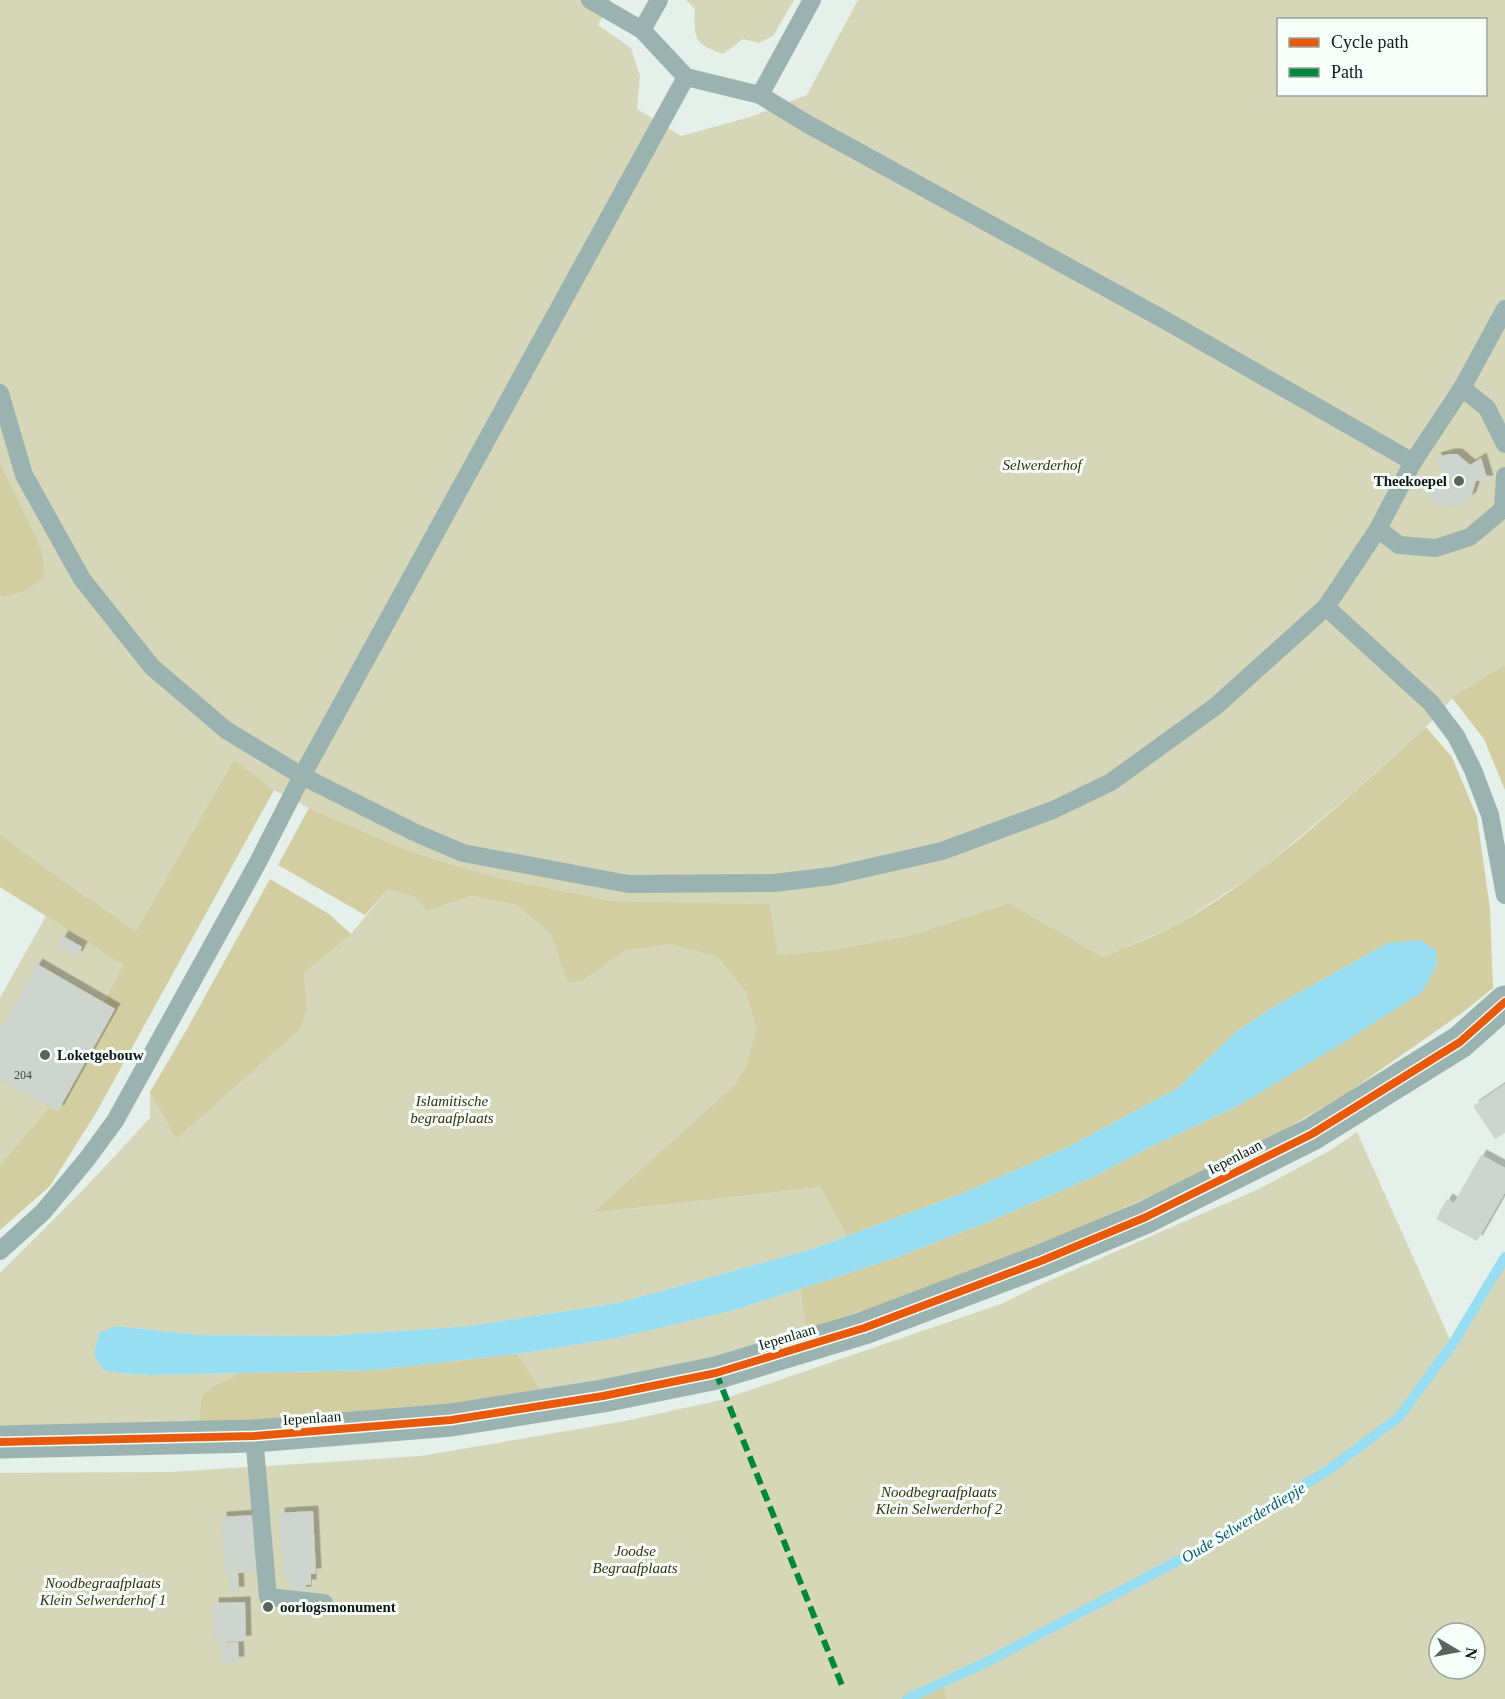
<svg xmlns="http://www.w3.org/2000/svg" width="1505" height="1699" viewBox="0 0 1505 1699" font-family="'Times New Roman',serif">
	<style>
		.green { fill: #d6d6b8; fill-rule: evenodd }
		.forest { fill: #d2cea1 }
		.water { fill: #98def2 }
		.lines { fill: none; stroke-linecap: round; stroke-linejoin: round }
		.stream { stroke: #98def2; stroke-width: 10 }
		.building { fill: #ced5ce; filter: url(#shadow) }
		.service { stroke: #9bb3b0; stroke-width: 18 }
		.minor { stroke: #9bb3b0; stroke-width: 33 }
		.quiet { stroke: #00873e; stroke-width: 6; stroke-dasharray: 12 6; stroke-linecap: butt }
		.cycleway-casing { stroke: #f6fff9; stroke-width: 11 }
		.cycleway { stroke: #e8590c; stroke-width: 8 }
		.poi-dot { fill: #5a645e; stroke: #f6fff9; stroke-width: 2 }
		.labels { text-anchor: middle; stroke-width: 6; stroke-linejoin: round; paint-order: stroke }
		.number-label { font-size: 12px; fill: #404742 }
		.park-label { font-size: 15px; font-style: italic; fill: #352e0b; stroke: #f6fff9 }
		.poi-label { font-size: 15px; font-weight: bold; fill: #101813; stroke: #f6fff9; text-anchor: start }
		.street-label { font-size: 15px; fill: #101813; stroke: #f6fff9 }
		.water-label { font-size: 16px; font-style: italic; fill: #075b70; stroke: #f6fff9 }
	</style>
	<defs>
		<filter id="shadow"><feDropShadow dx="5.5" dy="-5.5" stdDeviation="0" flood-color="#0004"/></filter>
	</defs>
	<rect width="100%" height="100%" fill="#e4f0e9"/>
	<g class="green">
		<path d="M 0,0 L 611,0 L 598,25 L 631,48 L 640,76 L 637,109 L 681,136 L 750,117 L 807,95 L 858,0 L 1505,0 L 1505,665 L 1452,699 L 1426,727 L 1350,795 L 1258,872 L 1177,925 L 1103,957 L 1009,903 L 912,935 L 832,950 L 778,955 L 768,904 L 613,901 L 494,877 L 409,851 L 309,808 L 274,790 L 234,759 L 136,931 L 48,870 L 0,834 L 0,596 L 3,597 L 0,463 ZM 1278,20 L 1486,20 L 1486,94 L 1278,94 Z"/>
		<path d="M 686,0 L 794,0 L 773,36 L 759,43 L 743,39 L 723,54 C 695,44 693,39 695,9 Z"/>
		<path d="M 388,889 L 414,897 L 427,911 L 471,896 L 517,905 L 551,935 L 569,981 L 582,981 L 625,951 L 670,944 L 717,957 L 746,992 L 756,1030 L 745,1068 L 735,1085 L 595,1213 L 820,1187 L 847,1236 L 812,1249 L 618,1303 L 470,1326 L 327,1336 L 200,1335 L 114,1326 L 119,1373 L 150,1375 L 240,1373 L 213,1386 L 202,1395 L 198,1426 L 0,1429 L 0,1273 L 83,1190 L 150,1118 L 150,1092 L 176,1139 L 307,1009 L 304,973 L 351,934 Z"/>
		<path d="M 46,916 L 123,965 L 102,1003 L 114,1011 L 58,1113 L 48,1108 L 0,1165 L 0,998 Z"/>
		<path d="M 1357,1132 L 1452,1344 L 1505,1257 L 1505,1699 L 947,1699 L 943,1683 L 907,1699 L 0,1699 L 0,1473 L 170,1472 L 421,1456 L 625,1421 L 721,1400 L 1001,1304 L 1035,1287 L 1261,1188 L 1331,1150 ZM 1439,1633 L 1475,1633 L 1475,1669 L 1439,1669 Z"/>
		<path d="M 800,1289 L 806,1329 L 723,1357 L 544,1394 L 517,1354 L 617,1338 L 735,1310 Z"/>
	</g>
	<g class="forest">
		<path d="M 0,463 L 41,549 L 45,577 L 25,591 L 3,597 L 0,596 Z"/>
		<path d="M 1505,665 L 1505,790 L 1484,739 L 1452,698 Z"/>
		<path d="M 1426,727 L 1452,757 L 1477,817 L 1490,909 L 1493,988 L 1462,1013 L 1343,1096 L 1224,1164 L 961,1279 L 806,1329 L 800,1289 L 895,1258 L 993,1220 L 1093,1177 L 1152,1146 L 1238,1106 L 1430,976 L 1437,964 L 1388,943 L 1275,1006 L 1237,1031 L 1178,1088 L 1068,1147 L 963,1193 L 847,1236 L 820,1187 L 593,1213 L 735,1085 L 745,1068 L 756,1030 L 746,992 L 717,957 L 670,944 L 625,951 L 582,981 L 568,982 L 551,935 L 517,905 L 471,896 L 427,911 L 414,897 L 388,889 L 365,915 L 278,865 L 309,808 L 409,851 L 494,877 L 613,901 L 769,904 L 778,955 L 832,950 L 912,935 L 1009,903 L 1103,957 C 1127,946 1155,937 1178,924 C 1270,872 1348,797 1426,727 Z"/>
		<path d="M 234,759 L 274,790 L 96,1113 L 50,1186 L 0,1230 L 0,1165 L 49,1107 L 58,1112 L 114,1011 L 102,1004 L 123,965 L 0,887 L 0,834 L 48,870 L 136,931 Z"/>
		<path d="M 270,879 L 329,914 L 351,934 L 304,973 L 307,1009 L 300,1029 L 176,1139 L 150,1092 L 187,1029 Z"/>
		<path d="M 517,1354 L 544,1394 L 474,1405 L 198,1426 L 202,1395 L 213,1386 L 240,1373 L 374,1370 Z"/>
		<path d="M 943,1682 L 947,1699 L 907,1699 Z"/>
	</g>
	<path class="water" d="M 1420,940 L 1436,950 L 1437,964 L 1422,992 L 1346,1041 L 1238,1106 L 1152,1146 L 1093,1177 L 993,1220 L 895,1258 L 735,1310 L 617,1338 L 517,1354 L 374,1370 L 150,1375 L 119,1373 L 103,1370 L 94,1355 L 99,1333 L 115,1326 L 200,1335 L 327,1336 L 470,1326 L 618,1303 L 812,1249 L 963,1193 L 1068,1147 L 1178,1088 L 1237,1031 L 1275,1006 L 1388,943 Z"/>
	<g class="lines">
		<path class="stream" d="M 907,1699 L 989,1661 L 1204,1547 L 1327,1471 L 1399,1417 L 1452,1345 L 1505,1257"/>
	</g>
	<g class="building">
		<path d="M 1449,454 L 1457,454 L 1470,465 L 1481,458 L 1488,481 L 1476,481 L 1471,497 L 1462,504 L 1448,507 L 1433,502 L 1423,487 L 1439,484 L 1443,472 L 1435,458 Z"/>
		<path d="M 63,936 L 82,947 L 77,957 L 57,946 Z"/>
		<path d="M 37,964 L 115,1009 L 58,1111 L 0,1080 L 0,1030 Z"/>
		<path d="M 1505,1084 L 1505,1133 L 1495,1139 L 1473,1106 Z"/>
		<path d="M 1481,1155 L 1505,1168 L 1505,1192 L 1477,1241 L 1436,1219 L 1447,1199 L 1454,1203 Z"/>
		<path d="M 313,1511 L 316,1574 L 311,1574 L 311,1585 L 306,1585 L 306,1592 L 294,1593 L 294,1585 L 290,1586 L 289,1576 L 283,1576 L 279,1513 Z"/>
		<path d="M 254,1515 L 258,1572 L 238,1573 L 239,1592 L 229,1592 L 230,1574 L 225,1574 L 221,1517 Z"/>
		<path d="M 245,1602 L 246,1641 L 214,1642 L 213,1603 Z"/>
		<path d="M 238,1642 L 239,1662 L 221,1663 L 221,1643 Z"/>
	</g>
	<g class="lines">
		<g class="service">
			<path d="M 590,0 L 642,30"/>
			<path d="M 659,0 L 642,30 L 686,77 L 760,95 L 812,0"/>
			<path d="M 760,95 L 804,122 L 1163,319 L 1413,462"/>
			<path d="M 1462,388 L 1487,408 L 1505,444"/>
			<path d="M 0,393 L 24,475 L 82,579 L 152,667 L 226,730 L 302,776 L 416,833 L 463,853 L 628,884 L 774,883 L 832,876 L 942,851 L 1053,810 L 1111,782 L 1216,706 L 1326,607 L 1378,529 L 1413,462 L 1462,388 L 1505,309"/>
			<path d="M 1505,476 L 1503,509 L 1505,510"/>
			<path d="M 1378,529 L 1399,545 L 1436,548 L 1470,537 L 1503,509"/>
			<path d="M 1326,607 L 1431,703 L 1456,736 L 1473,770 L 1490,815 L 1505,895"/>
			<path d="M 0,1251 L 43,1212 L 87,1159 L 115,1121 L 257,864 L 302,776 L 686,77"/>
			<path d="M 254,1436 L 268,1597 L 324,1603"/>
		</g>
		<path class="minor" d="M 0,1442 L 254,1436 L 451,1420 L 603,1396 L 716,1373 L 864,1328 L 1041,1261 L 1146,1217 L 1312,1134 L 1460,1042 L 1505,1002"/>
		<path class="quiet" d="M 716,1373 L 843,1688"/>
		<g class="cycleway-casing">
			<path id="cycleway" d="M 0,1442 L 254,1436 L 451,1420 L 603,1396 L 716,1373 L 864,1328 L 1041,1261 L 1146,1217 L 1312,1134 L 1460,1042 L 1505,1002"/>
		</g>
		<use href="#cycleway" class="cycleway"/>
	</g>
	<g class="poi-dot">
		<circle cx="1459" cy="481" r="6"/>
		<circle cx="45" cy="1055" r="6"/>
		<circle cx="268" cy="1607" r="6"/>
	</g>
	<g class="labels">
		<g class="number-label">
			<text x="23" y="1079">204</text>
		</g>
		<g class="park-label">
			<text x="1042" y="470">Selwerderhof</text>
			<text x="452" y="1106">Islamitische<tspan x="452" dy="17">begraafplaats</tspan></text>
			<text x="939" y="1497">Noodbegraafplaats<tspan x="939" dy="17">Klein Selwerderhof 2</tspan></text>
			<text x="635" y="1556">Joodse<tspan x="635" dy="17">Begraafplaats</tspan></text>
			<text x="103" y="1588">Noodbegraafplaats<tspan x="103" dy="17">Klein Selwerderhof 1</tspan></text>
		</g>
		<g class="poi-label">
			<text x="1447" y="486" text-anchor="end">Theekoepel</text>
			<text x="57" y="1060">Loketgebouw</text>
			<text x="280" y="1612">oorlogsmonument</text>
		</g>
		<g class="street-label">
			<text transform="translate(1235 1157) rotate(-27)" y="5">Iepenlaan</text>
			<text transform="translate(787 1337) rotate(-17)" y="5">Iepenlaan</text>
			<text transform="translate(312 1418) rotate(-4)" y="5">Iepenlaan</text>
		</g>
		<g class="water-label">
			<text transform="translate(1243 1522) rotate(-31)" y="6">Oude Selwerderdiepje</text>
		</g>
	</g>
	<rect x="1277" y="18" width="210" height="78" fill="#f6fff9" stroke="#9aa39d" stroke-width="1.5"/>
	<rect x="1289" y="38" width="30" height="9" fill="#e8590c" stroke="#9aa39d" stroke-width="1.5"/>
	<text x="1331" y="48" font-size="18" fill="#101813">Cycle path</text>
	<rect x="1289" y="68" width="30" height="9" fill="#00873e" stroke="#9aa39d" stroke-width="1.5"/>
	<text x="1331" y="78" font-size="18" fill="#101813">Path</text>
	<g transform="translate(1457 1651) rotate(100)"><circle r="28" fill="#f6fff9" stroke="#9aa39d" stroke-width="1.5"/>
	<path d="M0-4.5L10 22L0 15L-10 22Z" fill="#5a645e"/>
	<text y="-9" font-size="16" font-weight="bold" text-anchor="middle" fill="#101813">N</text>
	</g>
</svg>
